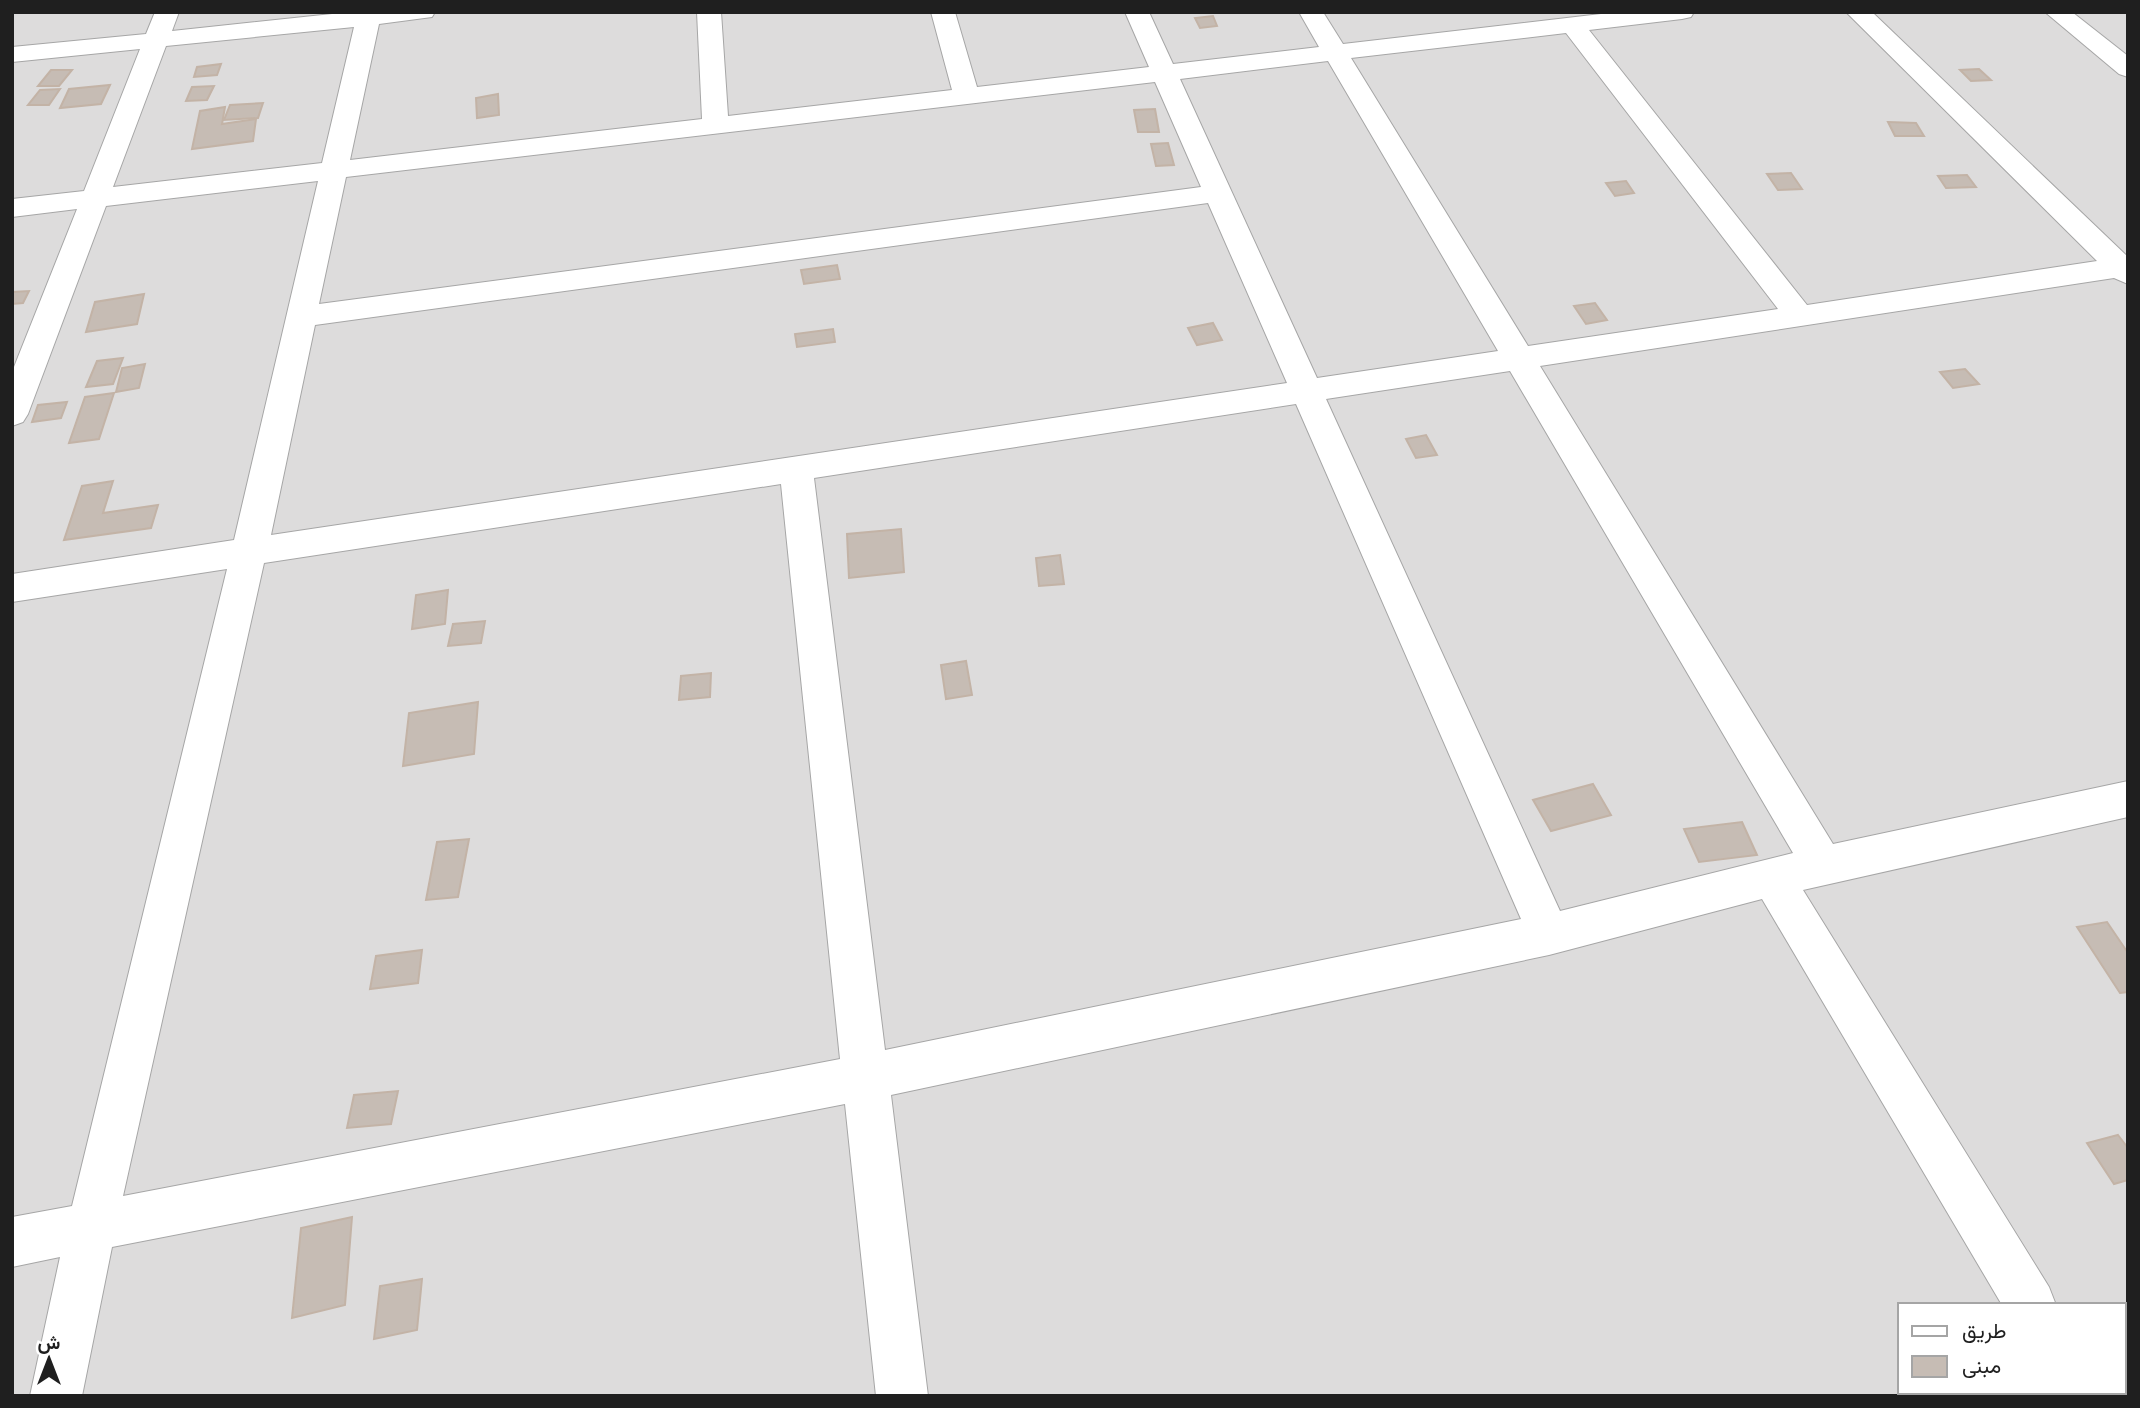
<svg xmlns="http://www.w3.org/2000/svg" width="2140" height="1408" viewBox="0 0 2140 1408" font-family="Cabin,Vazirmatn,sans-serif">
	<style>
		.residential { fill: #dddcdc; fill-rule: evenodd }
		.building { fill: #c6bcb4; stroke: #c3b3a6; stroke-width: 2 }
		.lines { fill: none; stroke-linecap: round; stroke-linejoin: round }
		.street-casing { stroke: #a6a6a6; stroke-width: 2 }
		.street { fill: #fff; fill-rule: evenodd }
	</style>
	<rect width="100%" height="100%" fill="#f1ede5"/>
	<path class="residential" d="M 12,12 L 2128,12 L 2128,1396 L 12,1396 ZM 1900,1305 L 2124,1305 L 2124,1392 L 1900,1392 Z"/>
	<g class="building">
		<path d="M 1213,16 L 1217,26 L 1200,28 L 1195,18 Z"/>
		<path d="M 221,64 L 217,75 L 194,77 L 197,67 Z"/>
		<path d="M 1979,69 L 1991,80 L 1971,81 L 1960,70 Z"/>
		<path d="M 51,70 L 72,70 L 59,86 L 38,86 Z"/>
		<path d="M 110,85 L 101,104 L 60,108 L 69,89 Z"/>
		<path d="M 214,86 L 207,100 L 186,101 L 192,87 Z"/>
		<path d="M 60,89 L 49,105 L 28,105 L 40,90 Z"/>
		<path d="M 498,94 L 499,115 L 477,118 L 476,98 Z"/>
		<path d="M 263,103 L 258,118 L 224,120 L 230,105 Z"/>
		<path d="M 225,107 L 222,124 L 256,119 L 253,141 L 192,149 L 200,111 Z"/>
		<path d="M 1155,109 L 1159,132 L 1138,132 L 1134,110 Z"/>
		<path d="M 1888,122 L 1916,123 L 1924,136 L 1895,136 Z"/>
		<path d="M 1168,143 L 1174,165 L 1156,166 L 1151,144 Z"/>
		<path d="M 1791,173 L 1802,189 L 1778,190 L 1767,174 Z"/>
		<path d="M 1967,175 L 1976,187 L 1946,188 L 1938,176 Z"/>
		<path d="M 1626,181 L 1634,193 L 1615,196 L 1606,183 Z"/>
		<path d="M 837,265 L 840,279 L 804,284 L 801,270 Z"/>
		<path d="M 29,291 L 23,303 L 12,304 L 12,292 Z"/>
		<path d="M 144,294 L 137,324 L 86,332 L 95,302 Z"/>
		<path d="M 1595,303 L 1607,320 L 1586,324 L 1574,306 Z"/>
		<path d="M 1213,323 L 1222,340 L 1197,345 L 1188,328 Z"/>
		<path d="M 833,329 L 835,342 L 797,347 L 795,334 Z"/>
		<path d="M 123,358 L 113,384 L 86,387 L 97,361 Z"/>
		<path d="M 145,364 L 139,388 L 116,392 L 122,368 Z"/>
		<path d="M 1965,369 L 1979,384 L 1953,388 L 1940,372 Z"/>
		<path d="M 114,393 L 99,439 L 69,443 L 85,397 Z"/>
		<path d="M 67,402 L 61,418 L 32,422 L 38,405 Z"/>
		<path d="M 1426,435 L 1437,455 L 1416,458 L 1406,439 Z"/>
		<path d="M 113,481 L 103,513 L 158,505 L 151,528 L 64,540 L 82,486 Z"/>
		<path d="M 901,529 L 904,572 L 849,578 L 847,534 Z"/>
		<path d="M 1060,555 L 1064,584 L 1039,586 L 1036,558 Z"/>
		<path d="M 448,590 L 445,624 L 412,629 L 416,595 Z"/>
		<path d="M 485,621 L 481,643 L 448,646 L 453,624 Z"/>
		<path d="M 966,661 L 972,695 L 946,699 L 941,665 Z"/>
		<path d="M 711,673 L 710,697 L 679,700 L 681,676 Z"/>
		<path d="M 478,702 L 474,754 L 403,766 L 409,713 Z"/>
		<path d="M 1593,784 L 1611,815 L 1551,831 L 1533,800 Z"/>
		<path d="M 1742,822 L 1757,855 L 1699,862 L 1684,829 Z"/>
		<path d="M 469,839 L 458,897 L 426,900 L 437,842 Z"/>
		<path d="M 2107,922 L 2128,953 L 2128,992 L 2120,993 L 2077,927 Z"/>
		<path d="M 422,950 L 418,983 L 370,989 L 376,956 Z"/>
		<path d="M 398,1091 L 391,1124 L 347,1128 L 354,1095 Z"/>
		<path d="M 2118,1135 L 2128,1148 L 2128,1180 L 2114,1184 L 2087,1143 Z"/>
		<path d="M 352,1217 L 345,1305 L 292,1318 L 301,1228 Z"/>
		<path d="M 422,1279 L 417,1330 L 374,1339 L 380,1286 Z"/>
	</g>
	<g class="lines">
		<g class="street-casing">
			<g id="street">
				<path d="M 155,12 L 179,12 L 172,31 L 351,12 L 435,12 L 432,17 L 379,24 L 350,160 L 702,119 L 697,12 L 721,12 L 728,116 L 952,90 L 931,12 L 955,12 L 977,87 L 1149,67 L 1125,12 L 1149,12 L 1173,64 L 1319,47 L 1299,12 L 1323,12 L 1343,44 L 1618,12 L 1694,12 L 1691,17 L 1682,19 L 1589,30 L 1807,305 L 2097,261 L 1846,12 L 1872,12 L 2128,257 L 2128,284 L 2114,278 L 1540,366 L 1833,844 L 2128,781 L 2128,817 L 1803,890 L 2049,1287 L 2056,1305 L 2002,1305 L 1762,899 L 1549,955 L 891,1095 L 928,1396 L 876,1396 L 845,1104 L 112,1247 L 82,1396 L 30,1396 L 60,1257 L 12,1267 L 12,1217 L 72,1206 L 227,569 L 12,602 L 12,574 L 234,540 L 318,181 L 106,206 L 28,414 L 23,422 L 12,426 L 12,372 L 77,209 L 12,217 L 12,199 L 84,191 L 140,49 L 12,62 L 12,47 L 146,34 ZM 354,27 L 322,163 L 113,187 L 166,46 ZM 1566,33 L 1778,309 L 1528,346 L 1351,58 ZM 1328,61 L 1498,351 L 1317,378 L 1180,79 ZM 1155,82 L 1201,187 L 319,304 L 346,177 ZM 1208,203 L 1287,383 L 271,535 L 315,325 ZM 1510,371 L 1793,853 L 1560,911 L 1326,399 ZM 1296,404 L 1521,919 L 885,1050 L 814,478 ZM 781,484 L 840,1059 L 123,1196 L 264,563 Z"/>
				<path d="M 2045,12 L 2072,12 L 2128,56 L 2128,77 L 2119,74 Z"/>
				<path d="M 2128,1325 L 2128,1377 L 2124,1378 L 2124,1326 Z"/>
				<path d="M 1933,1392 L 1997,1392 L 1996,1396 L 1932,1396 Z"/>
				<path d="M 2058,1392 L 2111,1392 L 2112,1396 L 2059,1396 Z"/>
			</g>
		</g>
		<use href="#street" class="street"/>
	</g>
	<rect width="2140" height="1408" fill="none" stroke="#1f1f1f" stroke-width="28"/>
	<rect x="1898" y="1303" width="228" height="91" fill="#ffffff" stroke="#a5a5a5" stroke-width="2"/>
	<rect x="1912" y="1326" width="35" height="10" fill="#ffffff" stroke="#a5a5a5" stroke-width="2"/>
	<text x="1962" y="1338" font-size="21" fill="#1f1f1f">طريق</text>
	<rect x="1912" y="1356" width="35" height="21" fill="#c6bcb4" stroke="#a5a5a5" stroke-width="2"/>
	<text x="1962" y="1373" font-size="21" fill="#1f1f1f">مبنى</text>
	<g transform="translate(49 1359)" stroke="#ffffff" stroke-width="5" paint-order="stroke">
	<path d="M0-5L12 26L0 18L-12 26Z" fill="#1f1f1f"/>
	<text y="-10" font-size="19" font-weight="bold" text-anchor="middle" fill="#1f1f1f">ش</text>
	</g>
</svg>
